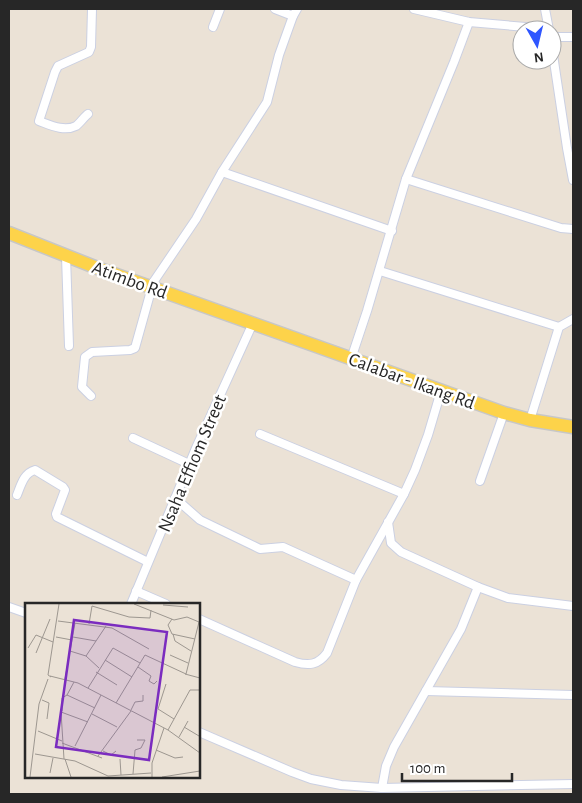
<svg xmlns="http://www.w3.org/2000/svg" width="582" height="803" viewBox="0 0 582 803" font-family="'Alegreya Sans',sans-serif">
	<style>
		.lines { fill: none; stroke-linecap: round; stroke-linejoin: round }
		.minor-casing { stroke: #cbd0e2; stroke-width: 10 }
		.primary-casing { stroke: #c7c7c7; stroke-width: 15 }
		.minor { stroke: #fff; stroke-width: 8 }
		.primary { stroke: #fdd34a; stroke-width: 12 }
		.labels { text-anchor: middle; stroke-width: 5; stroke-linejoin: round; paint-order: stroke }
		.street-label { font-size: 19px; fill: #272727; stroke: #fff }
		.inset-road { fill: none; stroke: #9d9790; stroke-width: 1 }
		.view { fill: #7b2cbf; fill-opacity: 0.15; stroke: #7b2cbf; stroke-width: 2.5 }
		.inset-edge { fill: none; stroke: #272727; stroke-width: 2.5 }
	</style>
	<rect width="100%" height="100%" fill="#ebe2d6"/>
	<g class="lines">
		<g class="minor-casing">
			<g id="minor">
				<path d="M 275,9 L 293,16"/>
				<path d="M 414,9 L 469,22 L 549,29"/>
				<path d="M 545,9 L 549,30"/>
				<path d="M 213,27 L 220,9"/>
				<path d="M 552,37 L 573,37"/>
				<path d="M 552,48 L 567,148 L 573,180"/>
				<path d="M 88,114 C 84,117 80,123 76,126 C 64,132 50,125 39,121 L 55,72 L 58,66 L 89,52 L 91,47 L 92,9"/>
				<path d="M 222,172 L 392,231"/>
				<path d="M 406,179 L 561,228 L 573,229"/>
				<path d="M 66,256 L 69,346"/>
				<path d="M 380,271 L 559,327"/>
				<path d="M 150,287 L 196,219 L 222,172 L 267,102 L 279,55 L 293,16 L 297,9"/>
				<path d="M 351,359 L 367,311 L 406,179 L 454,62 L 469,22"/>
				<path d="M 91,396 L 82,387 L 85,357 L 92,352 L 130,350 L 135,348 L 152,287"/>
				<path d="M 530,420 L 559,327 L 573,319"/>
				<path d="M 260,434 L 404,494"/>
				<path d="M 133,438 L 189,464"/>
				<path d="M 480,481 L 504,413"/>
				<path d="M 17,495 C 21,485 24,473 35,470 L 63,487 L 65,490 L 56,514 L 57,517 L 148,562"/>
				<path d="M 175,498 L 200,520 L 254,546 L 260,549 L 283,547 L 356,580"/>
				<path d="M 388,522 L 391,543 L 401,552 L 478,587 L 508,598 L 573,606"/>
				<path d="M 136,591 L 166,604"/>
				<path d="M 131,604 L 196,448 L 253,323"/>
				<path d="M 9,607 L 26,613"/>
				<path d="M 199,619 L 295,662 C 309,666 318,665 327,653 L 356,580 L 404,494 L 415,470 L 428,435 L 441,391"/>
				<path d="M 426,691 L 573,695"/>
				<path d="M 199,732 L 292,772 L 311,779 L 341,785 L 382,788 L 573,784"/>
				<path d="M 382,788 L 386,766 L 394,747 L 461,629 L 478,587"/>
			</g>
		</g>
		<g class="primary-casing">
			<path id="primary" d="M 9,233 L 100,269 L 504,413 L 530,420 L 573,427"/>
		</g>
		<use href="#minor" class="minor"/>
		<use href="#primary" class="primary"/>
	</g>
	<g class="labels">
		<g class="street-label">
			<text transform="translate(130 279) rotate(20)" y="7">Atimbo Rd</text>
			<text transform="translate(412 380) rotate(20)" y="7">Calabar - Ikang Rd</text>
			<text transform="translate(191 463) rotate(-67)" y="7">Nsaha Effiom Street</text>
		</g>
	</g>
	<g transform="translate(25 603)">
		<rect width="175" height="175" fill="#ebe2d6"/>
		<path class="inset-road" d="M 138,2 L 163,4M 147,16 L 143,22 L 147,31 L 170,36M 33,18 L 87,25 L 124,46M 64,21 L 67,3 L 104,14 L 125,15 L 126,7M 148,31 L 150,38 L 166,48M 31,34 L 47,37M 48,34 L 71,38M 3,45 L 11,32 L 28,39M 45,48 L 61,53 L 74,65M 11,50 L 25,16M 145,52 L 163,60M 61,53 L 81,23M 80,57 L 107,74M 113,64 L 126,73 L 124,78 L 129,81 L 132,78M 71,69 L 92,82M 160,71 L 175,75M 25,73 L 53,80 L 143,127 L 175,150M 26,74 L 23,72 L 34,1M 40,76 L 50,20M 141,81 L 133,106 L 149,116M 63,85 L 88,45 L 115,60M 42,92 L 70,105M 17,97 L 24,100 L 22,116M 91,100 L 120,52 L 161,71 L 174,19 L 162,14 L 149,17 L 109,1M 106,107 L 110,99 L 118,98 L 118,92M 37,108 L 37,95 L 42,92 L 49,79M 67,111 L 92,124M 159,124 L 174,133M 143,127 L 165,87 L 175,87M 13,128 L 37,138M 154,134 L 163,118M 37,140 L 77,155M 50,143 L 76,92M 131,147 L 150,155 L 158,154M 78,148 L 86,152 L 91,148M 10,151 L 50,158 L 83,173 L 126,170M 73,153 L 106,108M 39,156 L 36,109 L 63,119M 40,156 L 46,174M 95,156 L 96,172M 25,170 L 28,155M 108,171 L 110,147 L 116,145 L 120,137 L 112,137M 5,174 L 14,101 L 23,76M 127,174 L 127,160 L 139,125M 137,174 L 175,168"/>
		<path class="view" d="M 49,17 L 142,29 L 124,157 L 31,144 Z"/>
		<rect width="175" height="175" class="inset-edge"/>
	</g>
	<rect width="582" height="803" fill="none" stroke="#272727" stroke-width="20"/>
	<g transform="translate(537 45) rotate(172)"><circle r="24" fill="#ffffff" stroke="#a9a9a9"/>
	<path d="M0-4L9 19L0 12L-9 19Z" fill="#2f56ff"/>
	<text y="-8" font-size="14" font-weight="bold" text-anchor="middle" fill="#272727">N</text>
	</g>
	<path d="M402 773v8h110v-8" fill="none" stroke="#272727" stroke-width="2.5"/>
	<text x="410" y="773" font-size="15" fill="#272727" stroke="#ffffff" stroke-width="4" paint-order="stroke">100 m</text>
</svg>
